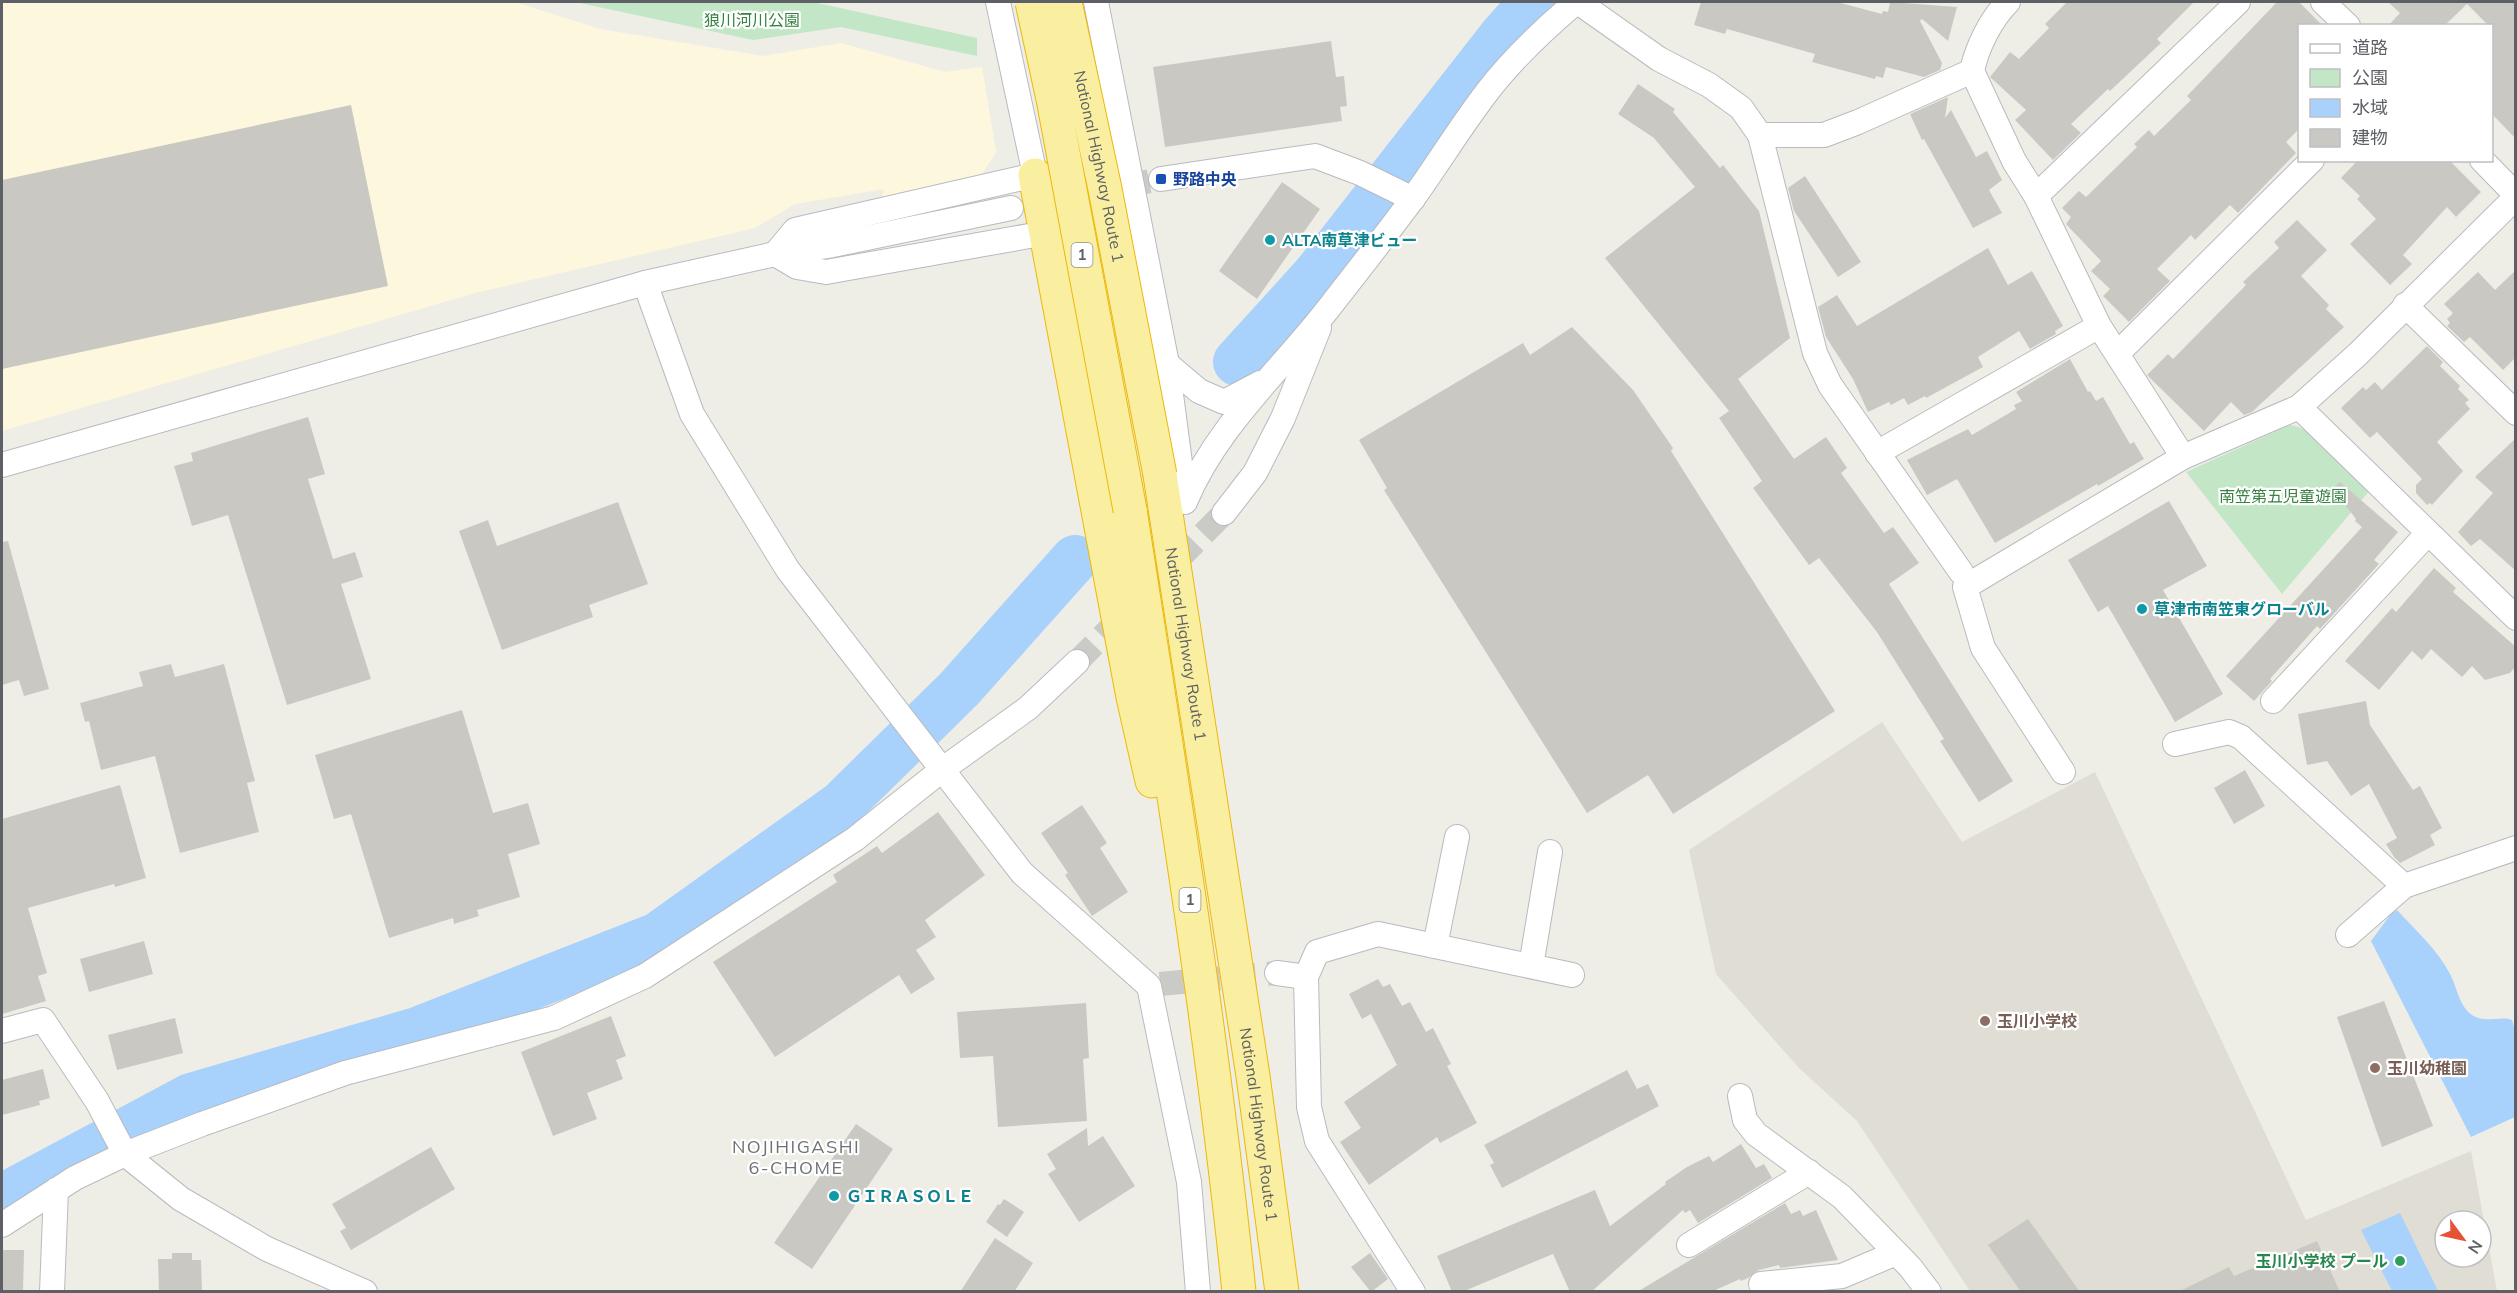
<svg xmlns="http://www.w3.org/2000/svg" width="2517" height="1293" viewBox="0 0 2517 1293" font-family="Mulish,'Noto Sans JP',sans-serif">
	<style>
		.commercial { fill: #fdf8dd }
		.education { fill: #dfddd4; fill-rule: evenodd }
		.green { fill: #c3e6c6 }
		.water { fill: #a8d1fc }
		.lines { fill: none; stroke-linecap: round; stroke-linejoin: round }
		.river { stroke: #a8d1fc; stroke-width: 48 }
		.building { fill: #cac8c2 }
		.minor-tunnel { stroke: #cacac6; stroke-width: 24; stroke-dasharray: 24 12; stroke-linecap: butt }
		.minor-casing { stroke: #b8babf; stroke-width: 26 }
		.trunk-casing { stroke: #edb808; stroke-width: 35 }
		.minor { stroke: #fff; stroke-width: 24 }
		.trunk { stroke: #faefa0; stroke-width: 33 }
		.trunk-bridge-casing { stroke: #edb808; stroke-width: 35; stroke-linecap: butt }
		.trunk-bridge { stroke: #faefa0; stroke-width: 33 }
		.transit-dot { fill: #1a4fb4; stroke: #fff; stroke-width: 2 }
		.culture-dot { fill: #0f9aa8; stroke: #fff; stroke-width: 2 }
		.education-dot { fill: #8d6e63; stroke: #fff; stroke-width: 2 }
		.leisure-dot { fill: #2e9e5b; stroke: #fff; stroke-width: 2 }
		.labels { text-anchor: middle; stroke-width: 4.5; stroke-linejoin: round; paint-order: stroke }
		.shield { fill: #fff; stroke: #8e9093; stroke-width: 1.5 }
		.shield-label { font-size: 15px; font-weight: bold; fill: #5d6065 }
		.park-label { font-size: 16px; fill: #378241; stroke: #fff }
		.street-label { font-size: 16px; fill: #5d6065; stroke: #fff }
		.transit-label { font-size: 16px; font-weight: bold; fill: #164399; stroke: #fff; text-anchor: start }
		.culture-label { font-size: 16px; font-weight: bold; fill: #0d838f; stroke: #fff; text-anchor: start }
		.education-label { font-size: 16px; font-weight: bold; fill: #785e54; stroke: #fff; text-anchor: start }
		.leisure-label { font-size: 16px; font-weight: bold; fill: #27864d; stroke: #fff; text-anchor: end }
		.neighbourhood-label { font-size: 18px; letter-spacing: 1.5px; fill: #6e7277; stroke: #fff }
	</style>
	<rect width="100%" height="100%" fill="#efeee6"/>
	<path class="commercial" d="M 2,2 L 515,2 L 600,29 L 763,56 L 841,43 L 945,72 L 982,67 L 996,152 L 979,179 L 882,199 L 884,189 L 795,204 L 755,228 L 475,293 L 2,431 Z"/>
	<path class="education" d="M 1882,722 L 1962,842 L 2095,772 L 2306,1220 L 2471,1151 L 2497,1291 L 1970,1291 L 1857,1121 L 1799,1068 L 1716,974 L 1689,850 ZM 2445,1221 L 2481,1221 L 2481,1257 L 2445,1257 Z"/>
	<g class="green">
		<path d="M 575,2 L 813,2 L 977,38 L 977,56 L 841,27 L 753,40 Z"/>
		<path d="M 2290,425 C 2319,429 2349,468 2371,489 L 2282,594 L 2186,472 Z"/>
	</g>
	<g class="water">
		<path d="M 2397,910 C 2415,930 2438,950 2450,974 C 2457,987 2459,1006 2472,1015 C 2485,1024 2499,1015 2512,1020 L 2516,1034 L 2515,1117 L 2471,1137 L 2371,941 L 2391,914 Z"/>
		<path d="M 2400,1213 L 2438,1291 L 2392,1291 L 2361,1230 Z"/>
	</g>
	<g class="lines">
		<g class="river">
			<path d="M 1237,362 L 1316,275 L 1502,37 L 1533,2"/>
			<path d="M 2,1198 L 191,1097 L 417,1031 L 658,936 L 841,805 L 959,689 L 1075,559"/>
		</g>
	</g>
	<g class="building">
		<path d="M 1701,2 L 1837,2 L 1882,14 L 1883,11 L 1888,12 L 1890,2 L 1957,7 L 1948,41 L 1922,19 L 1920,21 L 1942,63 L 1940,70 L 1924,77 L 1886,67 L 1883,78 L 1876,76 L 1875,79 L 1812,62 L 1815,54 L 1727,29 L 1725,34 L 1694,25 Z"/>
		<path d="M 2067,2 L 2194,2 L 2157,39 L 2161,43 L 2110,91 L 2108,89 L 2071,124 L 2081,133 L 2053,160 L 2015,120 L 2026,110 L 1990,77 L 2010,52 L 2019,59 L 2049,28 L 2045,24 Z"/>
		<path d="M 2277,2 L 2299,2 L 2323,26 L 2300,26 L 2300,128 L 2286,142 L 2296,153 L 2238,213 L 2230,205 L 2195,240 L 2191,235 L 2157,269 L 2170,281 L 2129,322 L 2103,296 L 2110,289 L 2091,271 L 2101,261 L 2066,224 L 2071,217 L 2062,208 L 2079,191 L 2086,197 L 2137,147 L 2134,144 L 2149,130 L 2154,136 L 2191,100 L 2187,96 Z"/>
		<path d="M 2388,2 L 2516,2 L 2516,139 L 2492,114 L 2492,26 L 2489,26 L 2467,4 L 2444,26 L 2388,26 L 2400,13 Z"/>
		<path d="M 1331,41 L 1336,77 L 1344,76 L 1347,106 L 1340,107 L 1342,121 L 1165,147 L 1153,67 Z"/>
		<path d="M 1638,84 L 1675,109 L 1673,112 L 1720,168 L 1723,165 L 1759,211 L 1790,338 L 1738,379 L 1794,459 L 1826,437 L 1847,468 L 1841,473 L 1884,533 L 1893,527 L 1919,563 L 1889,584 L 2013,781 L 1979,802 L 1940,741 L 1944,739 L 1877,632 L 1819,558 L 1809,565 L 1753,488 L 1762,481 L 1719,418 L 1729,411 L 1605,258 L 1695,187 L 1654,138 L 1618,114 Z"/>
		<path d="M 1948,97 L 1945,118 L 1951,110 L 1976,157 L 1987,151 L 2002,180 L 1989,190 L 2002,213 L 1973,228 L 1924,139 L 1922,140 L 1910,114 Z"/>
		<path d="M 351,105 L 388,286 L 2,369 L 2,180 Z"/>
		<path d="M 2358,160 L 2449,160 L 2481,192 L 2456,217 L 2447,207 L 2403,255 L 2412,264 L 2390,285 L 2350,244 L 2376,219 L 2357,199 L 2360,196 L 2341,178 Z"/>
		<path d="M 1805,176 L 1861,262 L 1838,277 L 1794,211 L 1788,188 Z"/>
		<path d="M 1282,182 L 1320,209 L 1257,299 L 1219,271 Z"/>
		<path d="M 2297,220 L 2327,250 L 2301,276 L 2329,305 L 2326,309 L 2344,327 L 2252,412 L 2244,415 L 2231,402 L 2204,431 L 2147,375 L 2168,354 L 2173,359 L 2246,285 L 2243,282 L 2279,248 L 2274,242 Z"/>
		<path d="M 1988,248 L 2008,285 L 2032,271 L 2063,326 L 2055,331 L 2056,334 L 2030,349 L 2019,331 L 1978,357 L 1983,367 L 1926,398 L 1925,396 L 1908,405 L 1904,398 L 1891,405 L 1889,402 L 1868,412 L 1853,379 L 1826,337 L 1818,307 L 1837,295 L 1857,326 Z"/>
		<path d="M 2516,270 L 2516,357 L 2503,370 L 2470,337 L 2464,342 L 2447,326 L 2450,323 L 2447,319 L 2453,313 L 2444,304 L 2478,272 L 2495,290 Z"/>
		<path d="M 1572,327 L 1633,390 L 1673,448 L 1671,451 L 1835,711 L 1673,814 L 1648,775 L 1587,813 L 1384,490 L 1387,488 L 1359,440 L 1523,343 L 1530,355 Z"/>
		<path d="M 2427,346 L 2443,362 L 2440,366 L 2460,386 L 2458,389 L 2469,400 L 2465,403 L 2470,409 L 2437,442 L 2463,471 L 2432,505 L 2430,503 L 2427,505 L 2416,493 L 2416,485 L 2422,479 L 2377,432 L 2370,438 L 2341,408 L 2363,387 L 2366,390 L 2375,382 L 2382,390 Z"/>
		<path d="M 2070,359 L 2088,392 L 2090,391 L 2096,401 L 2103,397 L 2130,444 L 2134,442 L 2144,459 L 2098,486 L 2097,484 L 1995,543 L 1957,479 L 1927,495 L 1907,460 L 1968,429 L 1972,435 L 2016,409 L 2014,405 L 2022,401 L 2016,392 Z"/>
		<path d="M 308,417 L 325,474 L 308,479 L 333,559 L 355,552 L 363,577 L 341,584 L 371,679 L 287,705 L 228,515 L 192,526 L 174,466 L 193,461 L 191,453 Z"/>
		<path d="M 2516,438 L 2516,571 L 2480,539 L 2471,546 L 2458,532 L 2493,493 L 2475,477 Z"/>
		<path d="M 2340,482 L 2398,532 L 2374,560 L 2379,564 L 2320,629 L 2317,626 L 2270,679 L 2272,681 L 2254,701 L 2226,676 L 2362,527 L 2355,521 L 2356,519 L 2333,489 Z"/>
		<path d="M 2169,501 L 2207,566 L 2163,590 L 2223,694 L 2175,722 L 2108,606 L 2098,612 L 2068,560 Z"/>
		<path d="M 618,502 L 648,584 L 589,605 L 593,617 L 502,650 L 459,531 L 488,520 L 497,546 Z"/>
		<path d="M 8,541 L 49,689 L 24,696 L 19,680 L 2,685 L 2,542 Z"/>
		<path d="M 2434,568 L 2456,588 L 2453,592 L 2516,647 L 2516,666 L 2510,673 L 2485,680 L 2472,666 L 2462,677 L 2431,649 L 2422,660 L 2412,651 L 2379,690 L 2345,661 L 2392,608 L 2396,612 Z"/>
		<path d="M 171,664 L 175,677 L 224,664 L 255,781 L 247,783 L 259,832 L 180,853 L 155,756 L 101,770 L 89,721 L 85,722 L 80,703 L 143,686 L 139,672 Z"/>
		<path d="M 2366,701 L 2370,725 L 2413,790 L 2420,786 L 2442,828 L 2430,835 L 2435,845 L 2400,863 L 2394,857 L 2386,844 L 2397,838 L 2369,784 L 2351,796 L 2327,761 L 2307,765 L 2298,714 Z"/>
		<path d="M 462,710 L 493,813 L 528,803 L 540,844 L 508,854 L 520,897 L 477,910 L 479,916 L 454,924 L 453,918 L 389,938 L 351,814 L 334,819 L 315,755 Z"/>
		<path d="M 2245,770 L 2265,806 L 2234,824 L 2214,788 Z"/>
		<path d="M 120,785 L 146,878 L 115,887 L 114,884 L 28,908 L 47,973 L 38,976 L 46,1001 L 2,1014 L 2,819 Z"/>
		<path d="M 1082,805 L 1107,843 L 1100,848 L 1128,892 L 1092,916 L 1065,875 L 1068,873 L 1041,833 Z"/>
		<path d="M 938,812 L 985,875 L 925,920 L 936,937 L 916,950 L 935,979 L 911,994 L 899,975 L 775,1057 L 713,962 L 837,882 L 833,875 L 877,846 L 882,853 Z"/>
		<path d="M 144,941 L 153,974 L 89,992 L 80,959 Z"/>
		<path d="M 1378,979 L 1383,987 L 1390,984 L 1402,1006 L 1410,1002 L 1426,1032 L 1433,1028 L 1451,1064 L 1447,1066 L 1477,1123 L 1440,1143 L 1437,1137 L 1369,1185 L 1340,1142 L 1361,1128 L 1344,1102 L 1397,1065 L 1371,1014 L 1362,1019 L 1349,994 Z"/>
		<path d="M 2384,1001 L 2433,1126 L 2382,1147 L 2337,1017 Z"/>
		<path d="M 1086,1003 L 1089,1058 L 1083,1059 L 1087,1121 L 998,1127 L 993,1056 L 960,1058 L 957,1012 Z"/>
		<path d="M 611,1016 L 626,1056 L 616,1060 L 623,1079 L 587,1093 L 597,1119 L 553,1136 L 521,1052 Z"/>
		<path d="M 175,1018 L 183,1053 L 117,1070 L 108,1035 Z"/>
		<path d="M 43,1069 L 50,1098 L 39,1101 L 40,1105 L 2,1115 L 2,1080 Z"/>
		<path d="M 1627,1070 L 1637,1089 L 1648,1084 L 1659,1106 L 1502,1188 L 1490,1165 L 1494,1163 L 1484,1145 Z"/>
		<path d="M 856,1124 L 893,1149 L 812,1269 L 774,1243 Z"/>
		<path d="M 1087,1128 L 1088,1146 L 1103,1136 L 1135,1186 L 1079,1222 L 1048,1174 L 1056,1169 L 1047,1154 Z"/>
		<path d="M 1741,1144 L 1756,1168 L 1764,1164 L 1772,1178 L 1698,1223 L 1690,1210 L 1685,1213 L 1683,1210 L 1591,1292 L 1570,1292 L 1553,1254 L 1462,1292 L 1452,1292 L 1437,1256 L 1595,1190 L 1610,1226 L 1666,1184 L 1665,1182 L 1687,1167 L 1709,1156 L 1713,1162 Z"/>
		<path d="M 431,1147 L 455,1189 L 351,1250 L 340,1231 L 346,1228 L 332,1204 Z"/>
		<path d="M 1004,1199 L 1024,1212 L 1007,1237 L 986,1222 L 998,1204 L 1000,1205 Z"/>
		<path d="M 1785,1203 L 1791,1214 L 1800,1210 L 1803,1216 L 1816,1210 L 1838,1260 L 1780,1268 L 1779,1265 L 1759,1270 L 1748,1278 L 1741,1281 L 1740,1279 L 1711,1292 L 1637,1292 Z"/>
		<path d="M 2028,1219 L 2080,1292 L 2021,1292 L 1988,1245 Z"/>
		<path d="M 995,1238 L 1033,1263 L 1014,1292 L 960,1292 Z"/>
		<path d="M 2317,1241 L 2340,1292 L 2178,1292 L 2229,1267 L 2234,1276 Z"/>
		<path d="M 2,1250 L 24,1250 L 23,1292 L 2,1292 Z"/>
		<path d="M 172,1253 L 192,1253 L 192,1260 L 201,1260 L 202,1292 L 159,1292 L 158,1259 L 172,1259 Z"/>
		<path d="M 1370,1253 L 1388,1279 L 1371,1292 L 1351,1267 Z"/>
	</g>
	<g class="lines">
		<g class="minor-tunnel">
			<path d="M 1055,200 L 1161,179"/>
			<path d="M 1077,662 L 1224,513"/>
			<path d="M 1160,984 L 1277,973"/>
		</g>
		<g class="minor-casing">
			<g id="minor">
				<path d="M 998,2 L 1035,175 L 795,230 L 775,254 L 797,267 L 826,272 L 1046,233"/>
				<path d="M 1096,2 L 1167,364 L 1185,501"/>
				<path d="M 1578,2 L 1659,59 L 1709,85 L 1741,108 L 1760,135 L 1815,353 L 1830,385 L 1961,572"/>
				<path d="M 2008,2 C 1991,19 1977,47 1972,71 L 2014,161 L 2036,196 L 2099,326 L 2183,457 L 2299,407 L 2358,354 L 2516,197"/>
				<path d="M 2323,2 L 2348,26"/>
				<path d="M 1760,135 L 1824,135 L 1858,122 L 1972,71"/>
				<path d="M 2482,160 L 2516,195"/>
				<path d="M 1161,179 L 1315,156 L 1360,173 L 1413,199"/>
				<path d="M 2036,196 L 2238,2"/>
				<path d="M 645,283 L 692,414 L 788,570 L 1022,873 L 1149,986 L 1189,1182 L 1198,1292"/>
				<path d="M 2405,305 L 2516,413"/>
				<path d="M 2118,353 L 2312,160"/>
				<path d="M 1167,364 L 1199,391 L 1224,402 L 1260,383"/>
				<path d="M 2299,407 L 2516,618"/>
				<path d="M 1877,453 L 2099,326"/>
				<path d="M 2,465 L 645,283 L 775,254 L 828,246 L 1011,208"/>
				<path d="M 1185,502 C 1216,427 1279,372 1328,309 C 1357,272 1386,235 1414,197 C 1439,162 1461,126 1487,92 C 1513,58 1544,29 1576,2"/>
				<path d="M 1224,513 L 1255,473 L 1283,418 L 1319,328"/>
				<path d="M 2273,701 L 2428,533"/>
				<path d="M 2175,744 L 2229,732 L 2241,737 L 2404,886"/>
				<path d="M 2063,772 L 1983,648 L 1965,587 L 2183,457"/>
				<path d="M 2348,935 L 2404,886 L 2516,848"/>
				<path d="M 1435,946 L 1457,837"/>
				<path d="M 1531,966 L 1550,852"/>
				<path d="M 1277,973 L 1306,977"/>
				<path d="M 2,1031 L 43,1020 L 97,1101 L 125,1154 L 181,1199 L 267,1249 L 365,1292"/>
				<path d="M 1740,1096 L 1745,1120 L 1756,1134 L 1842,1197 L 1910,1267 L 1929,1292"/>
				<path d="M 2,1225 L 75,1178 L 125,1154 L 202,1124 L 345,1073 L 554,1018 L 645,976 L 855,839 L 943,769 L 1028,708 L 1077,662"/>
				<path d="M 1689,1245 L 1809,1172"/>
				<path d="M 1761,1284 L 1842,1276 L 1896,1253"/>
				<path d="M 52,1292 L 56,1190"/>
				<path d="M 1413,1292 L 1317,1141 L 1309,1107 L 1306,977 L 1317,952 L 1378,934 L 1572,975"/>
			</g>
		</g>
		<g class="trunk-casing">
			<g id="trunk">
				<path d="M 1035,175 L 1133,697 L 1152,781"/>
				<path id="s1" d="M 1160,475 L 1253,1076 L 1282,1292"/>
				<path d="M 1130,510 C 1170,770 1212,1030 1239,1292"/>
			</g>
		</g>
		<use href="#minor" class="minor"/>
		<use href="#trunk" class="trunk"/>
		<g class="trunk-bridge-casing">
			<g id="trunk-bridge">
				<path d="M 1032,2 L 1053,99 L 1130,510"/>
				<path id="s2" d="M 1065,2 L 1105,189 L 1160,475"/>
			</g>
		</g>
		<use href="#trunk-bridge" class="trunk-bridge"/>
	</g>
	<rect class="transit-dot" x="1155" y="173" width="12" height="12" rx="3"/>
	<g class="culture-dot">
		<circle cx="1270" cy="240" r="6"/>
		<circle cx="2142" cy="609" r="6"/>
		<circle cx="834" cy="1196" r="6"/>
	</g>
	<g class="education-dot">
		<circle cx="1985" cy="1021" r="6"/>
		<circle cx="2375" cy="1068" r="6"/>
	</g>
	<circle class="leisure-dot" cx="2400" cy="1261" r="6"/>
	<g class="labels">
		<g class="shield">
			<rect x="1071.5" y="243" width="21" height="24" rx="4.5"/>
			<rect x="1179.5" y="888" width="21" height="24" rx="4.5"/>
		</g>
		<g class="shield-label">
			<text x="1082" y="260">1</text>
			<text x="1190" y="905">1</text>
		</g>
		<g class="park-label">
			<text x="752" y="26">狼川河川公園</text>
			<text x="2283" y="502">南笠第五児童遊園</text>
		</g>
		<g class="street-label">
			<text dy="6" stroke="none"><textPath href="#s2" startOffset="168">National Highway Route 1</textPath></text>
			<text dy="6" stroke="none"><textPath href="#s1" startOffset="171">National Highway Route 1</textPath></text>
			<text dy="6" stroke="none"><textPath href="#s1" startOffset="657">National Highway Route 1</textPath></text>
		</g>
		<g class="transit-label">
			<text x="1173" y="185">野路中央</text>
		</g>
		<g class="culture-label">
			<text x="1282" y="246">ALTA南草津ビュー</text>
			<text x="2154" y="615">草津市南笠東グローバル</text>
			<text x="846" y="1202">ＧＩＲＡＳＯＬＥ</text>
		</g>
		<g class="education-label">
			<text x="1997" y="1027">玉川小学校</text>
			<text x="2387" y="1074">玉川幼稚園</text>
		</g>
		<g class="leisure-label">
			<text x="2388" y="1267">玉川小学校 プール</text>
		</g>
		<g class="neighbourhood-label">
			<text x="796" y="1153">NOJIHIGASHI<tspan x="796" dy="21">6-CHOME</tspan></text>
		</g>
	</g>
	<rect width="2517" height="1293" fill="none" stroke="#5d6065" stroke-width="6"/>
	<rect x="2298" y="24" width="195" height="138" fill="#ffffff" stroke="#bebfc1" stroke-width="1.5"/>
	<rect x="2310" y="44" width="30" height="9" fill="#ffffff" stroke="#bebfc1" stroke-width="1.5"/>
	<text x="2352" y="54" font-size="18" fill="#5d6065">道路</text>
	<rect x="2310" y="69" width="30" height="18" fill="#c3e6c6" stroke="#bebfc1" stroke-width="1.5"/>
	<text x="2352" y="84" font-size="18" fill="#5d6065">公園</text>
	<rect x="2310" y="99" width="30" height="18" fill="#a8d1fc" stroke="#bebfc1" stroke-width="1.5"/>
	<text x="2352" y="114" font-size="18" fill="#5d6065">水域</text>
	<rect x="2310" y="129" width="30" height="18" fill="#cac8c2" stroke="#bebfc1" stroke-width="1.5"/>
	<text x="2352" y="144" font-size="18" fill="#5d6065">建物</text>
	<g transform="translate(2463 1239) rotate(123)"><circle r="28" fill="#ffffff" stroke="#bebfc1" stroke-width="1.5"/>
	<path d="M0-4.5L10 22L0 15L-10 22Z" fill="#e45237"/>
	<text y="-9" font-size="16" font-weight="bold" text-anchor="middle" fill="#5d6065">N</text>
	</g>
</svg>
